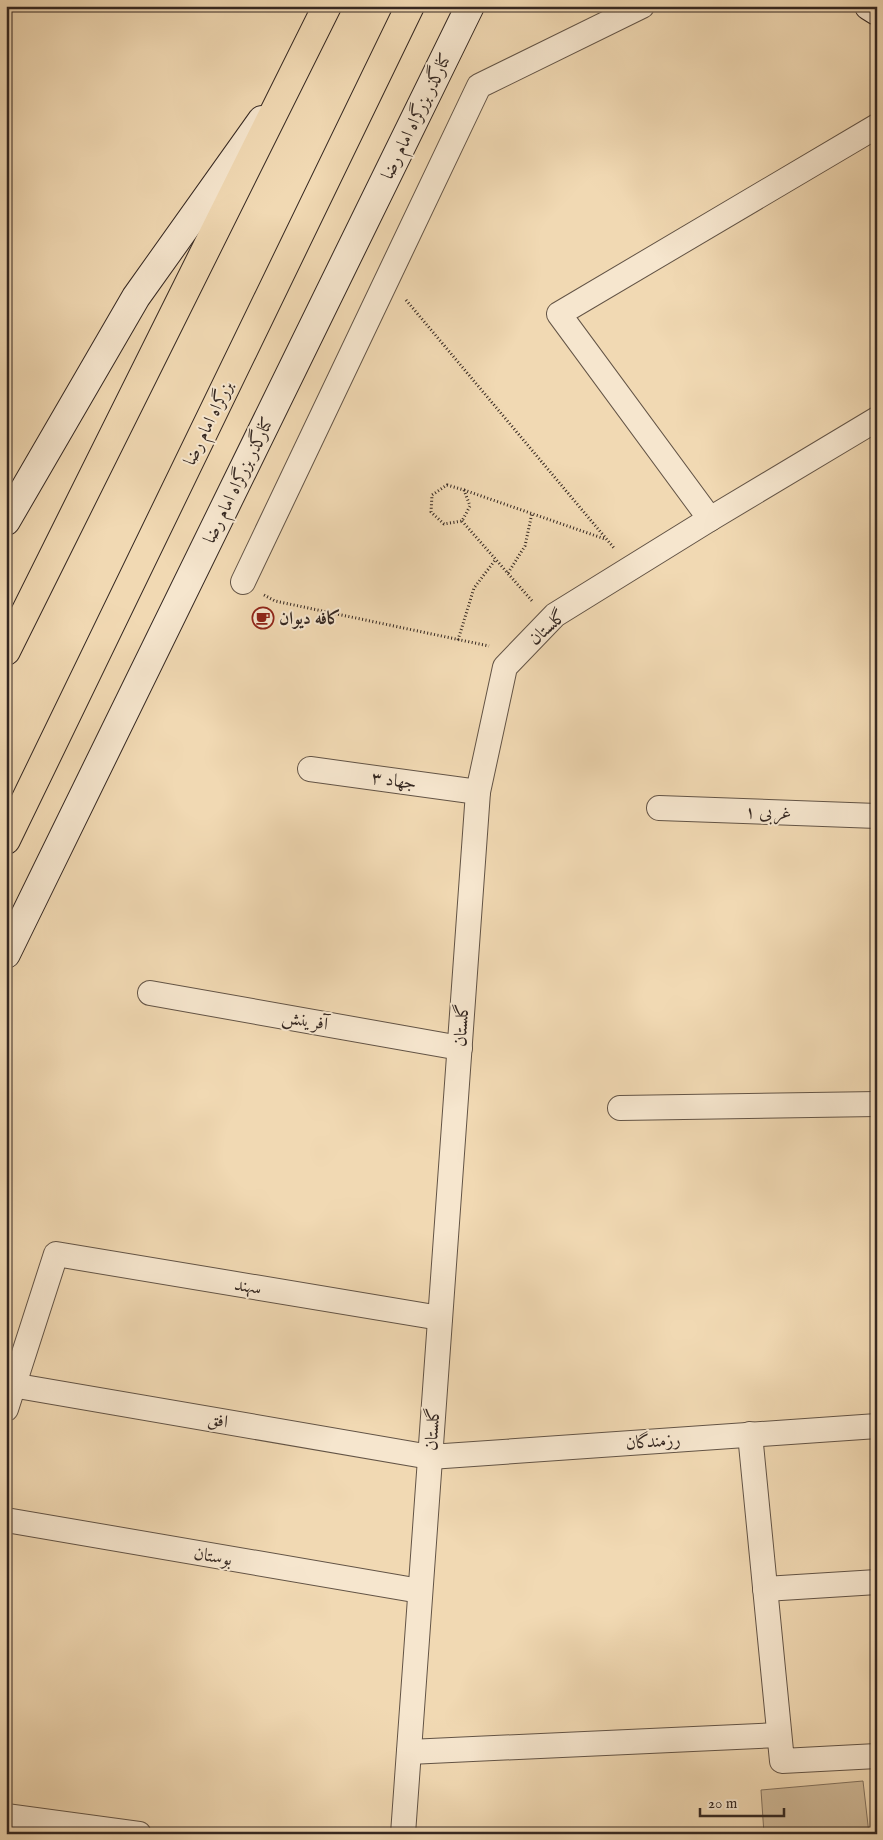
<svg xmlns="http://www.w3.org/2000/svg" width="883" height="1840" viewBox="0 0 883 1840" font-family="'IM FELL English',Amiri,serif">
	<style>
		.green { fill: #d1bb9a; stroke: #82715e }
		.lines { fill: none; stroke-linecap: round; stroke-linejoin: round }
		.street-casing { stroke: #635446; stroke-width: 26 }
		.secondary-casing { stroke: #342721; stroke-width: 30 }
		.highway-casing { stroke: #342721; stroke-width: 30 }
		.path { stroke: #342721; stroke-width: 3; stroke-dasharray: 1 2.5; stroke-linecap: butt }
		.street { stroke: #f6e6ce; stroke-width: 24 }
		.secondary { stroke: #f6e6ce; stroke-width: 28 }
		.highway { stroke: #f1d9b3; stroke-width: 28 }
		.labels { text-anchor: middle; stroke-width: 4; stroke-linejoin: round; paint-order: stroke }
		.street-label { font-size: 18px; fill: #342721; stroke: #f6e6ce }
		.poi-label { font-size: 18px; font-weight: bold; fill: #342721; stroke: #f6e6ce; text-anchor: start }
	</style>
	<rect width="100%" height="100%" fill="#f1d9b3"/>
	<filter id="stains"><feTurbulence type="fractalNoise" baseFrequency=".004" numOctaves="4"/><feColorMatrix values="0 0 0 0 .2 0 0 0 0 .09 0 0 0 0 .02 0 0 0 .5 -.17"/></filter>
	<radialGradient id="worn" r=".72"><stop offset=".6" stop-color="#630" stop-opacity="0"/><stop offset="1" stop-color="#630" stop-opacity=".3"/></radialGradient>
	<path class="green" d="M 863,1781 L 869,1834 L 764,1834 L 761,1790 Z"/>
	<g class="lines">
		<g class="street-casing">
			<g id="street">
				<path d="M 710,519 L 559,314 L 877,126"/>
				<path d="M 243,582 L 479,86 L 642,6"/>
				<path d="M 310,769 L 478,792"/>
				<path d="M 659,808 L 877,816"/>
				<path d="M 150,993 L 460,1048"/>
				<path d="M 620,1108 L 877,1104"/>
				<path d="M 6,1384 L 430,1457 L 877,1426"/>
				<path d="M 6,1409 L 56,1254 L 440,1318"/>
				<path d="M 750,1434 L 782,1761 L 877,1756"/>
				<path d="M 6,1520 L 420,1591"/>
				<path d="M 765,1589 L 877,1582"/>
				<path d="M 409,1752 L 779,1735"/>
				<path d="M 6,1816 L 139,1834"/>
				<path d="M 403,1834 L 478,792 L 505,667 L 555,615 L 710,519 L 877,419"/>
			</g>
		</g>
		<g class="secondary-casing">
			<g id="secondary">
				<path d="M 869,6 L 877,11"/>
				<path d="M 6,521 L 136,297 L 262,120"/>
				<path d="M 6,954 L 470,6"/>
			</g>
		</g>
		<g class="highway-casing">
			<g id="highway">
				<path d="M 6,651 L 327,6"/>
				<path d="M 6,840 L 410,6"/>
			</g>
		</g>
		<g class="path">
			<path d="M 406,300 L 614,548"/>
			<path d="M 447,485 L 464,490 L 470,506 L 462,521 L 444,524 L 431,512 L 432,495 Z"/>
			<path d="M 464,490 L 605,539"/>
			<path d="M 462,521 L 533,602"/>
			<path d="M 508,573 L 525,546 L 532,513"/>
			<path d="M 264,595 L 275,601 L 489,646"/>
			<path d="M 458,640 L 474,588 L 496,559"/>
		</g>
		<use href="#street" class="street"/>
		<use href="#secondary" class="secondary"/>
		<use href="#highway" class="highway"/>
	</g>
	<defs>
		<g id="cafe-ring" transform="scale(1.125)"><circle r="9.5" fill="#f6e6ce" stroke="#8f2418" stroke-width="1.5"/><path d="M-5.5-4.5H6V0H3Q3 3.5 0 3.5H-2.5Q-5.5 3.5-5.5 0ZM3-3.2v2h1.7v-2ZM-6 4.5H4V6H-6Z" fill="#8f2418"/></g>
	</defs>
	<g fill-rule="evenodd">
		<use href="#cafe-ring" x="263" y="618"/>
	</g>
	<g class="labels">
		<g class="street-label">
			<text transform="translate(416 116) rotate(-64)" y="6">کنارگذر بزرگراه امام رضا</text>
			<text transform="translate(208 423) rotate(-64)" y="6">بزرگراه امام رضا</text>
			<text transform="translate(238 480) rotate(-64)" y="6">کنارگذر بزرگراه امام رضا</text>
			<text transform="translate(547 627) rotate(-42)" y="6">گلستان</text>
			<text transform="translate(394 780) rotate(8)" y="6">جهاد ۳</text>
			<text transform="translate(768 812) rotate(2)" y="6">غربی ۱</text>
			<text transform="translate(305 1020) rotate(10)" y="6">آفرینش</text>
			<text transform="translate(461 1025) rotate(-86)" y="6">گلستان</text>
			<text transform="translate(248 1286) rotate(9)" y="6">سهند</text>
			<text transform="translate(218 1420) rotate(10)" y="6">افق</text>
			<text transform="translate(432 1429) rotate(-86)" y="6">گلستان</text>
			<text transform="translate(653 1441) rotate(-4)" y="6">رزمندگان</text>
			<text transform="translate(213 1556) rotate(10)" y="6">بوستان</text>
		</g>
		<g class="poi-label">
			<text x="279" y="624">کافه دیوان</text>
		</g>
	</g>
	<rect width="883" height="1840" fill="none" stroke="#f1d9b3" stroke-width="25"/>
	<rect x="8" y="8" width="868" height="1825" fill="none" stroke="#342721" stroke-width="2.5"/>
	<rect x="12" y="12" width="858" height="1815" fill="none" stroke="#342721"/>
	<path d="M700 1808v8h84v-8" fill="none" stroke="#342721" stroke-width="2.5"/>
	<text x="708" y="1808" font-size="15" fill="#342721" stroke="#f6e6ce" stroke-width="4" paint-order="stroke">20 m</text>
	<rect width="100%" height="100%" filter="url(#stains)"/>
	<rect width="100%" height="100%" fill="url(#worn)"/>
</svg>
